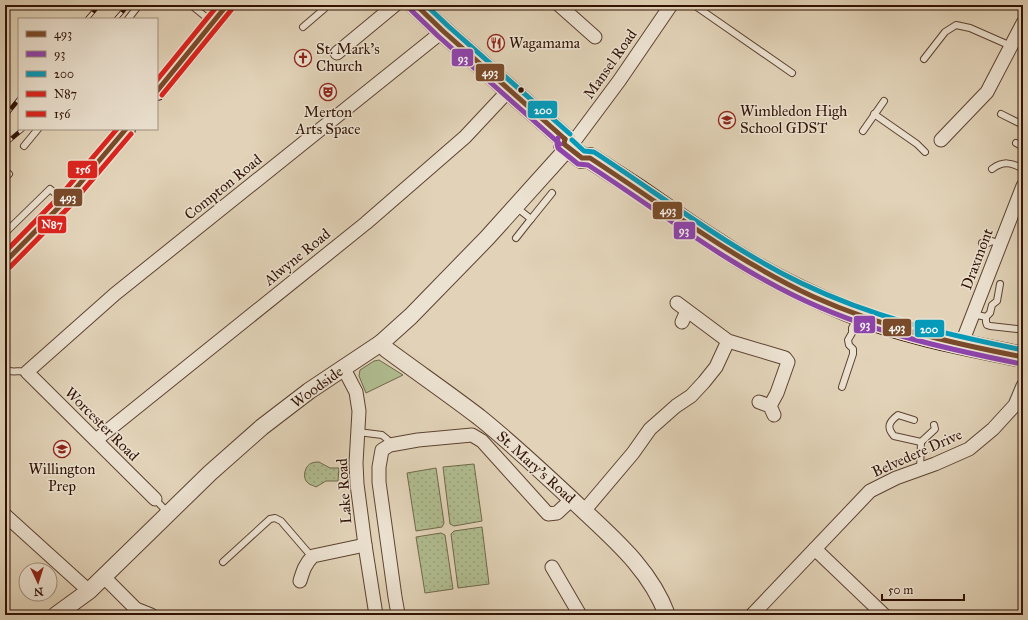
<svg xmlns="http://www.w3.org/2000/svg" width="1028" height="620" viewBox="0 0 1028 620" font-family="'IM FELL Great Primer',serif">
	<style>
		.grass { fill: url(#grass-dots); stroke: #70684a }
		.park { fill: #b0bd90; stroke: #70684a }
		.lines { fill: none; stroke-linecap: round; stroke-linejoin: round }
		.service-casing { stroke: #5d4232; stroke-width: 8 }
		.minor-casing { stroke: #5d4232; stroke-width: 15 }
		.tertiary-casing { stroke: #5d4232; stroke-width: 18 }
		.secondary-casing { stroke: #311205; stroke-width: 20 }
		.primary-casing { stroke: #311205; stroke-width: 22 }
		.service { stroke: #ece2d1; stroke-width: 6 }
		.minor { stroke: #ece2d1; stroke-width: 13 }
		.tertiary { stroke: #ece2d1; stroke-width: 16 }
		.secondary { stroke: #ece2d1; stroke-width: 18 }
		.primary { stroke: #e1ba7c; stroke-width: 20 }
		.rail-casing { stroke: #311205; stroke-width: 4.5 }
		.rail { stroke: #ece2d1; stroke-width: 3; stroke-dasharray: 9; stroke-linecap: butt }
		.bus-1-casing { stroke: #ece2d1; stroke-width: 8 }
		.bus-2-casing { stroke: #ece2d1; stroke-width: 8 }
		.bus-3-casing { stroke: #ece2d1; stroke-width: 8 }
		.bus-4-casing { stroke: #ece2d1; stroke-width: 8 }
		.bus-5-casing { stroke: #ece2d1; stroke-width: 8 }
		.bus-1 { stroke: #7a4b2a; stroke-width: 5 }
		.bus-2 { stroke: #8e44ad; stroke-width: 5 }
		.bus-3 { stroke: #059aba; stroke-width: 5 }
		.bus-4 { stroke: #dc241f; stroke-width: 5 }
		.bus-5 { stroke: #dc241f; stroke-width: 5 }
		.bus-dot { fill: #311205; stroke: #ece2d1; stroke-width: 1.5 }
		.labels { text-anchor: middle; stroke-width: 3; stroke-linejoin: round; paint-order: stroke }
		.poi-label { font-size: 15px; fill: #311205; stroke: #ece2d1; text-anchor: start }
		.street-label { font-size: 15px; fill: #311205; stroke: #ece2d1 }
		.line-badge { stroke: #ece2d1; stroke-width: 1.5 }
		.badge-label { font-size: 11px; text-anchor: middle; font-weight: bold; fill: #fff }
	</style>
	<defs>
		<pattern id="grass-dots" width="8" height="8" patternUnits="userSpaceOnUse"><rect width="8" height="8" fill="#b0bd90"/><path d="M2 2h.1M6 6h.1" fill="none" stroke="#98a17b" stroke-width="1.8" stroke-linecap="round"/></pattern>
	</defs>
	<rect width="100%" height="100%" fill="#e2d3b8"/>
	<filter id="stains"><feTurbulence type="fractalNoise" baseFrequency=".005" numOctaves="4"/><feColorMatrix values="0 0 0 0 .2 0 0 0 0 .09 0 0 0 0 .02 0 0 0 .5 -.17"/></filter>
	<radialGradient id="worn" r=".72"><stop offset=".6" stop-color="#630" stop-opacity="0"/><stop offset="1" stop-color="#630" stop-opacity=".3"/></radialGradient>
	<g class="grass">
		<path d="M 319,462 L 330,468 L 339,468 L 338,481 L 326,481 L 316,487 C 313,485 309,485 307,482 C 302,477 305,465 312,463 C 315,462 317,462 319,462 Z"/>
		<path d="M 474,464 L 482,521 L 454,526 L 450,524 L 443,467 Z"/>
		<path d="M 436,468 L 444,523 L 442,527 L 416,531 L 407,473 Z"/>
		<path d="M 482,527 L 489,584 L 458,588 L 451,534 L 454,531 Z"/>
		<path d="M 441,533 L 445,535 L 453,589 L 425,593 L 416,537 Z"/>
	</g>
	<path class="park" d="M 379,360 L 403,375 L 366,393 L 359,376 L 360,370 L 374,361 Z"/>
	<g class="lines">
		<g class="service-casing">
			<g id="service">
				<path d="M 191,5 L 212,22"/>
				<path d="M 694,5 L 792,73"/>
				<path d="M 128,19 L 139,5"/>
				<path d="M 303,27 L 324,9 L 321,5"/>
				<path d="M 924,59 L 945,32 L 956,25 L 970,28 L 1011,46"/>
				<path d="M 874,114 L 917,144 L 925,152"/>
				<path d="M 1001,114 L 1023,125"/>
				<path d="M 863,131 L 884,101"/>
				<path d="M 1016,143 L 1023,147"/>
				<path d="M 24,146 L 38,129"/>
				<path d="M 992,169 C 1003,161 1011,162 1023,169"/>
				<path d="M 5,178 L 9,174"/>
				<path d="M 531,219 L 552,193"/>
				<path d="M 5,226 L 8,230 L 50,189 L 64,201"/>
				<path d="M 516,238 L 531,219 L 516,207"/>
				<path d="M 982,243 L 988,243 L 992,241 L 1000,244"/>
				<path d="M 973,314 L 986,317 L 986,322 L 987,325 L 990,326 L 1017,329"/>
				<path d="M 986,317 L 990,313 L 992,305 L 997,301 L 1000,284"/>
				<path d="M 5,370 C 12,373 19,370 27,372"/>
				<path d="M 842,387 L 853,354 L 853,349 L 849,345 L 848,340 L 852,333 L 852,328 L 857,318"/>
				<path d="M 914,420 L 898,415 C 889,422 886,427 894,436 L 921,442"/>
				<path d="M 358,432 L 382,435 L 387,439 L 390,445"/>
				<path d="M 920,470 L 921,442 L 935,429 L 934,425"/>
				<path d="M 155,499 L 168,513"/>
				<path d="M 223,562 L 270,519 L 275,518 L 281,521 L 312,557"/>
			</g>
		</g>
		<g class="minor-casing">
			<g id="minor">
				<path d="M 559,5 L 595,37"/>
				<path d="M 337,53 L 395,5"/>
				<path d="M 575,140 L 619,81 L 671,5"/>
				<path d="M 941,140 L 987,92 L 1023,23"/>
				<path d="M 677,303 L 728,341 L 785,358 L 788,362 L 777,393 L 770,406"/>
				<path d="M 682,322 L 687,311"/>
				<path d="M 961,345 L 1023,186"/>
				<path d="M 343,367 L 356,392 L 359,411 L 356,463 L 357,484 L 365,545 L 376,615"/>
				<path d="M 759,402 L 770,406 L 774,415"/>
				<path d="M 96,440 L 366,223 L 465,137 L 510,89"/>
				<path d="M 155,499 L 27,372 L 115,294 L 443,31"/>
				<path d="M 584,511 L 633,453 L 650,429 L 676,406 L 691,396 L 704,382 L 716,367 L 728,341"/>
				<path d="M 5,515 L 89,591"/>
				<path d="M 815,549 L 884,615"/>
				<path d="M 552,567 L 580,615"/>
				<path d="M 104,577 L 136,609 L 151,615"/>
				<path d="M 300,581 C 303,571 305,564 313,556 L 365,545"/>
				<path d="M 400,615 L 398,614 L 395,597 L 379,482 L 379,467 L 382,450 L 390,445 L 418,440 L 472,435 L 482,441 L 548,514 L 557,513 L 572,499"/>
				<path d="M 752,615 L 870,491 L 896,478 L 935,464 L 969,449 L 993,429 L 1015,405 L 1023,386"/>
			</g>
		</g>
		<g class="tertiary-casing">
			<g id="tertiary">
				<path d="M 381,343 L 386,349 C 417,372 449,394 479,417 C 515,446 549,478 583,510 C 616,541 651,571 667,615"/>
				<path d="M 56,615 L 89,591 L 210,473 L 262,427 L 309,391 L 381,343 L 411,316 L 487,238 L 568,148"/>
			</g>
		</g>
		<g class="secondary-casing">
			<g id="secondary">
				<path d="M 157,91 L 227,5"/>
				<path d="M 5,262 L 65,201 L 126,129"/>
			</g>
		</g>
		<g class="primary-casing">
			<g id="primary">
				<path d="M 416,5 L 443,31 L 565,139"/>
				<path d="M 565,139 L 564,144 L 582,158 L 590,158 C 607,169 624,180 641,191 C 666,208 690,226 716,242 C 757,270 802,293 847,311 C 904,334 964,345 1023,357"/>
			</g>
		</g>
		<use href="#service" class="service"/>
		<use href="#minor" class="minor"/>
		<use href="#tertiary" class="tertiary"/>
		<use href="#secondary" class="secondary"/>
		<use href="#primary" class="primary"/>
		<g class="rail-casing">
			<g id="rail">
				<path d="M 87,19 L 99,5"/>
				<path d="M 116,19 L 128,5"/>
				<path d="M 5,116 L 19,99"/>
				<path d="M 5,144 L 23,129"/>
			</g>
		</g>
		<use href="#rail" class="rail"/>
		<g class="bus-1-casing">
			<g id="bus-1">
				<path d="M 416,5 L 443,31 L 565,139"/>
				<path d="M 157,91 L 227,5"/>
				<path d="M 565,139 L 564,144 L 582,158 L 590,158 C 664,206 734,260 814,297 C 881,327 951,343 1023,357"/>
				<path d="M 5,262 L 65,201 L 126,129"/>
			</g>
		</g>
		<g class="bus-2-casing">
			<g id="bus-2">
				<path d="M 411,10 L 438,36 L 560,144"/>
				<path d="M 558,138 L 557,144 L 558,148 L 578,164 L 588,165 C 656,209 720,259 793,295 C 866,331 942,348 1022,364"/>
			</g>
		</g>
		<g class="bus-3-casing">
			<g id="bus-3">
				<path d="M 426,5 L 448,26 L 570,134"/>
				<path d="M 572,140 L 584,151 L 594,152 C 662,196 727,247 801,283 C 874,318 944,334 1023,350"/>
			</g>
		</g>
		<g class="bus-4-casing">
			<g id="bus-4">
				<path d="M 162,95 L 232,9"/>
				<path d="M 10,267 L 70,206 L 131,134"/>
			</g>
		</g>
		<g class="bus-5-casing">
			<g id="bus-5">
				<path d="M 157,80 L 218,5"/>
				<path d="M 5,252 L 60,196 L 117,129"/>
			</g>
		</g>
		<use href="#bus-1" class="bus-1"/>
		<use href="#bus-2" class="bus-2"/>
		<use href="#bus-3" class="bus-3"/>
		<use href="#bus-4" class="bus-4"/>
		<use href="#bus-5" class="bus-5"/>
	</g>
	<defs>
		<g id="restaurant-ring" transform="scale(0.9)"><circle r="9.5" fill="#ece2d1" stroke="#8f2418" stroke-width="1.5"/><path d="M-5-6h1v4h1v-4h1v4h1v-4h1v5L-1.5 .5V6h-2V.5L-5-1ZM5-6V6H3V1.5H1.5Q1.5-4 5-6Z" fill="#8f2418"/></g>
		<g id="church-ring" transform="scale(0.9)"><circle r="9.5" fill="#ece2d1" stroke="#8f2418" stroke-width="1.5"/><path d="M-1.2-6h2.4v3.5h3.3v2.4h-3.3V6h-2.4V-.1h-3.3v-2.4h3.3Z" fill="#8f2418"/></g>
		<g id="theatre-ring" transform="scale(0.9)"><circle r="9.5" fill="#ece2d1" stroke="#8f2418" stroke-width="1.5"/><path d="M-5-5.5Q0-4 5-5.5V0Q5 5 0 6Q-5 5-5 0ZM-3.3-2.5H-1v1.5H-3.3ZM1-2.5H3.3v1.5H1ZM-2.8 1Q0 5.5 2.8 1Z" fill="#8f2418"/></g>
		<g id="school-ring" transform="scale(0.9)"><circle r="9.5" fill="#ece2d1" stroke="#8f2418" stroke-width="1.5"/><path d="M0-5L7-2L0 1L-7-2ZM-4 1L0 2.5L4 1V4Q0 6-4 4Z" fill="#8f2418"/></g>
	</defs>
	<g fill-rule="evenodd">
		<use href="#restaurant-ring" x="496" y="43"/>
		<use href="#church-ring" x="303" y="58"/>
		<use href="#theatre-ring" x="328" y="92"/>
		<use href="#school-ring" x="727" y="120"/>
		<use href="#school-ring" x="62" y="449"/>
	</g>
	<circle class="bus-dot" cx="521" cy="90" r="3.5"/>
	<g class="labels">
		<g class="poi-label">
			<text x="509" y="48">Wagamama</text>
			<text x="316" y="54">St. Mark's<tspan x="316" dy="17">Church</tspan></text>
			<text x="740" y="116">Wimbledon High<tspan x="740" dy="17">School GDST</tspan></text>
			<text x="328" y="117" text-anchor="middle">Merton<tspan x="328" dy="17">Arts Space</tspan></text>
			<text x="62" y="474" text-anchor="middle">Willington<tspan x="62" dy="17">Prep</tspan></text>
		</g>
		<g class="street-label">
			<text transform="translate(610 64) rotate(-55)" y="5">Mansel Road</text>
			<text transform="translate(223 187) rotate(-39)" y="5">Compton Road</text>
			<text transform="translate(297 257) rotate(-39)" y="5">Alwyne Road</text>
			<text transform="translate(977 259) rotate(-69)" y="5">Draxmont</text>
			<text transform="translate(317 387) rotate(-36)" y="5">Woodside</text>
			<text transform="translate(102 424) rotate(45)" y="5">Worcester Road</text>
			<text transform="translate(917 453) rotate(-24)" y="5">Belvedere Drive</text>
			<text transform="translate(536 467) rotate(42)" y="5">St. Mary's Road</text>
			<text transform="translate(344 491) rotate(-94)" y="5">Lake Road</text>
		</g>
	</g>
	<g class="line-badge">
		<rect x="451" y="48" width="23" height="19" rx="4" fill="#8e44ad"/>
		<rect x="475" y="63" width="30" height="19" rx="4" fill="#7a4b2a"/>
		<rect x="527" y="100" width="31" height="19" rx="4" fill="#059aba"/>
		<rect x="67" y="160" width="31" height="19" rx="4" fill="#dc241f"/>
		<rect x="53" y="188" width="30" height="19" rx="4" fill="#7a4b2a"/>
		<rect x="652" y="201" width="31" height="19" rx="4" fill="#7a4b2a"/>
		<rect x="37" y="215" width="30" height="19" rx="4" fill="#dc241f"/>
		<rect x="673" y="221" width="23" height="19" rx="4" fill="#8e44ad"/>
		<rect x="853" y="315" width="23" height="19" rx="4" fill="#8e44ad"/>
		<rect x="882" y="318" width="30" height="19" rx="4" fill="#7a4b2a"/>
		<rect x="914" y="319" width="31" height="19" rx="4" fill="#059aba"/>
	</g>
	<g class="badge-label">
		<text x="463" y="62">93</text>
		<text x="490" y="76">493</text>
		<text x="543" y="114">200</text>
		<text x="83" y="173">156</text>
		<text x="68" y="201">493</text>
		<text x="668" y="214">493</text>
		<text x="52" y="228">N87</text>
		<text x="684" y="234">93</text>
		<text x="865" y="328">93</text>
		<text x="897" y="331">493</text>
		<text x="929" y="333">200</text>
	</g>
	<rect width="1028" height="620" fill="none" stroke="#e2d3b8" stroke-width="20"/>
	<rect x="6" y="6" width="1016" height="608" fill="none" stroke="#311205" stroke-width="2"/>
	<rect x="10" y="10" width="1008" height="600" fill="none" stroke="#311205"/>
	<rect x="18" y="18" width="140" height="112" fill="#ece2d1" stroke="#a18f7f"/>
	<rect x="26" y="31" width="20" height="6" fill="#7a4b2a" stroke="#a18f7f"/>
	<text x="54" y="38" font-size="12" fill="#311205">493</text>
	<rect x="26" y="51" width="20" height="6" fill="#8e44ad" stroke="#a18f7f"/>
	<text x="54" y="58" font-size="12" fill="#311205">93</text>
	<rect x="26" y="71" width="20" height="6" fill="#059aba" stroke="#a18f7f"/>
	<text x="54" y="78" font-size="12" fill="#311205">200</text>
	<rect x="26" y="91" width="20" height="6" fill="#dc241f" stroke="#a18f7f"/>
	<text x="54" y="98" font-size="12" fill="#311205">N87</text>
	<rect x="26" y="111" width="20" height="6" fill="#dc241f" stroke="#a18f7f"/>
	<text x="54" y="118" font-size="12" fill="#311205">156</text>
	<g transform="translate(38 582) rotate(176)"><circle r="19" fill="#ece2d1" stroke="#a18f7f"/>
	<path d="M0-3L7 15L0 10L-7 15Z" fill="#8f2418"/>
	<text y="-6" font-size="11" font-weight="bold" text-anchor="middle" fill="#311205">N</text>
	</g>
	<path d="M882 594v6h82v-6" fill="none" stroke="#311205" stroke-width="2"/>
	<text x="888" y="594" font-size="12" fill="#311205" stroke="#ece2d1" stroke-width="3" paint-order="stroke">50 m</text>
	<rect width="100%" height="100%" filter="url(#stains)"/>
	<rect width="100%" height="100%" fill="url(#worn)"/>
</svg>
